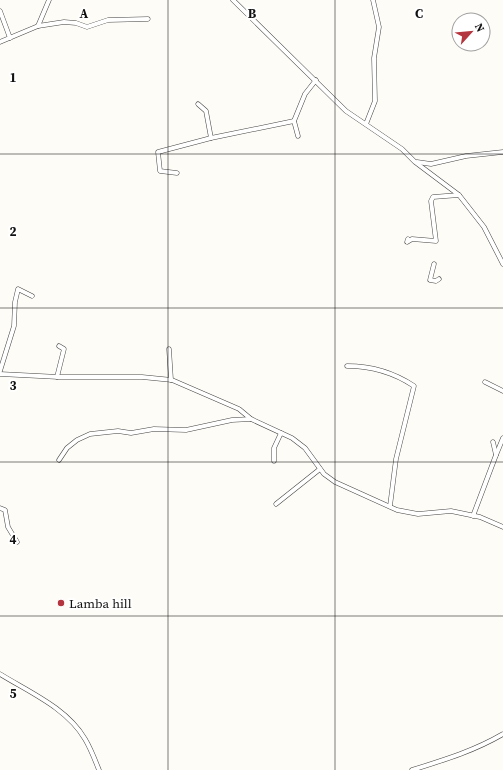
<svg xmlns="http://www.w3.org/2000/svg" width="503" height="770" viewBox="0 0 503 770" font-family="'Source Serif 4',serif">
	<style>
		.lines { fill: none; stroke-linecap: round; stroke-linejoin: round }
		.minor-casing { stroke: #444; stroke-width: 5 }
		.minor { stroke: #fff; stroke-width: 4 }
		.grid { fill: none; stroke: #111; stroke-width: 1; stroke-opacity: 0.55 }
		.poi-dot { fill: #b4353d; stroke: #fff; stroke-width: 1.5 }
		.labels { text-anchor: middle; stroke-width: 4; stroke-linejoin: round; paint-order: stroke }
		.poi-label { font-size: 13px; fill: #111; stroke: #fff; text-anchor: start }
		.grid-label { font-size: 13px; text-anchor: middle; font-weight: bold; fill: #111; stroke: #fff; stroke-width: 4; stroke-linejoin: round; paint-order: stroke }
	</style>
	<rect width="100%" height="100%" fill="#fefcf6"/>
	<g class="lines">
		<g class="minor-casing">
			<g id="minor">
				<path d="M 233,0 L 346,111 L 402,149 L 415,162 L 459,195 L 484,227 L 503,264"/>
				<path d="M 0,11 L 10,38"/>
				<path d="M 38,26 L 49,0"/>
				<path d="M 0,42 L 38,26 L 64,22 L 76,23 L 87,27 L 108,20 L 148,19"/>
				<path d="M 198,104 L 206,111 L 211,138"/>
				<path d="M 366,124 L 375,101 L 374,58 L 379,27 L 373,0"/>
				<path d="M 298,136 L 294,121 L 305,94 L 316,80"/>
				<path d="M 417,162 L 431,164 L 466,156 L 503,152"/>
				<path d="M 177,173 L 160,171 L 158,152 L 211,138 L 294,121"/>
				<path d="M 408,239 L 407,242 L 412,239 L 436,241 L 431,201 L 433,197 L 459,195"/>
				<path d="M 434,264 L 430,280 L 436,281 L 439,279"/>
				<path d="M 169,349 L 171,380"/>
				<path d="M 347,366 C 372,366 393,372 414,386 L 396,459 L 390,506"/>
				<path d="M 0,371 L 14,326 L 15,302 L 18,289 L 32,296"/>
				<path d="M 0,374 L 59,377 L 142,377 L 172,380 L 239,409 L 251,419 L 292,438 L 305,448 L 324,474 L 335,482 L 397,510 L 418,514 L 451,511 L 480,517 L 503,527"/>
				<path d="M 57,377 L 64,349 L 59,346"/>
				<path d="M 485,382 L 503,391"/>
				<path d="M 496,455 L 503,438"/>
				<path d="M 59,460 L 67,448 L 77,440 L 90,434 L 118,431 L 131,433 L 154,429 L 186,430 L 232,420 L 251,419"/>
				<path d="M 274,461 L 274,448 L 281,433"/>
				<path d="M 276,504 L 320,469"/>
				<path d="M 0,508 L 5,510 L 8,527 L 17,542"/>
				<path d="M 473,516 L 496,455 L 493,442"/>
				<path d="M 0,674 C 29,692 67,708 85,739 C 91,749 95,760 99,770"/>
				<path d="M 412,770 C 444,760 474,751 503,734"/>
			</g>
		</g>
		<use href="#minor" class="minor"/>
	</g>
	<path class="grid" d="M 168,0 L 168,770M 335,0 L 335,770M 0,154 L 503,154M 0,308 L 503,308M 0,462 L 503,462M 0,616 L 503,616"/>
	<circle class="poi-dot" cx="61" cy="603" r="4"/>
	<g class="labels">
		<g class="poi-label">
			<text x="69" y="608">Lamba hill</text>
		</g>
	</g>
	<g class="grid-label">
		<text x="84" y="18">A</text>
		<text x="252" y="18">B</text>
		<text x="419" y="18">C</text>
		<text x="13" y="82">1</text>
		<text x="13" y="236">2</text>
		<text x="13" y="390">3</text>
		<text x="13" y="544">4</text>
		<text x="13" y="698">5</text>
	</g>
	<g transform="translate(471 32) rotate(63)"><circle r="19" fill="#ffffff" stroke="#a0a0a0"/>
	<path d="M0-3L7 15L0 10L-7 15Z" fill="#b4353d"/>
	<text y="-6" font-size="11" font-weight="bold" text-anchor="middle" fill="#111111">N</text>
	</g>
</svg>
